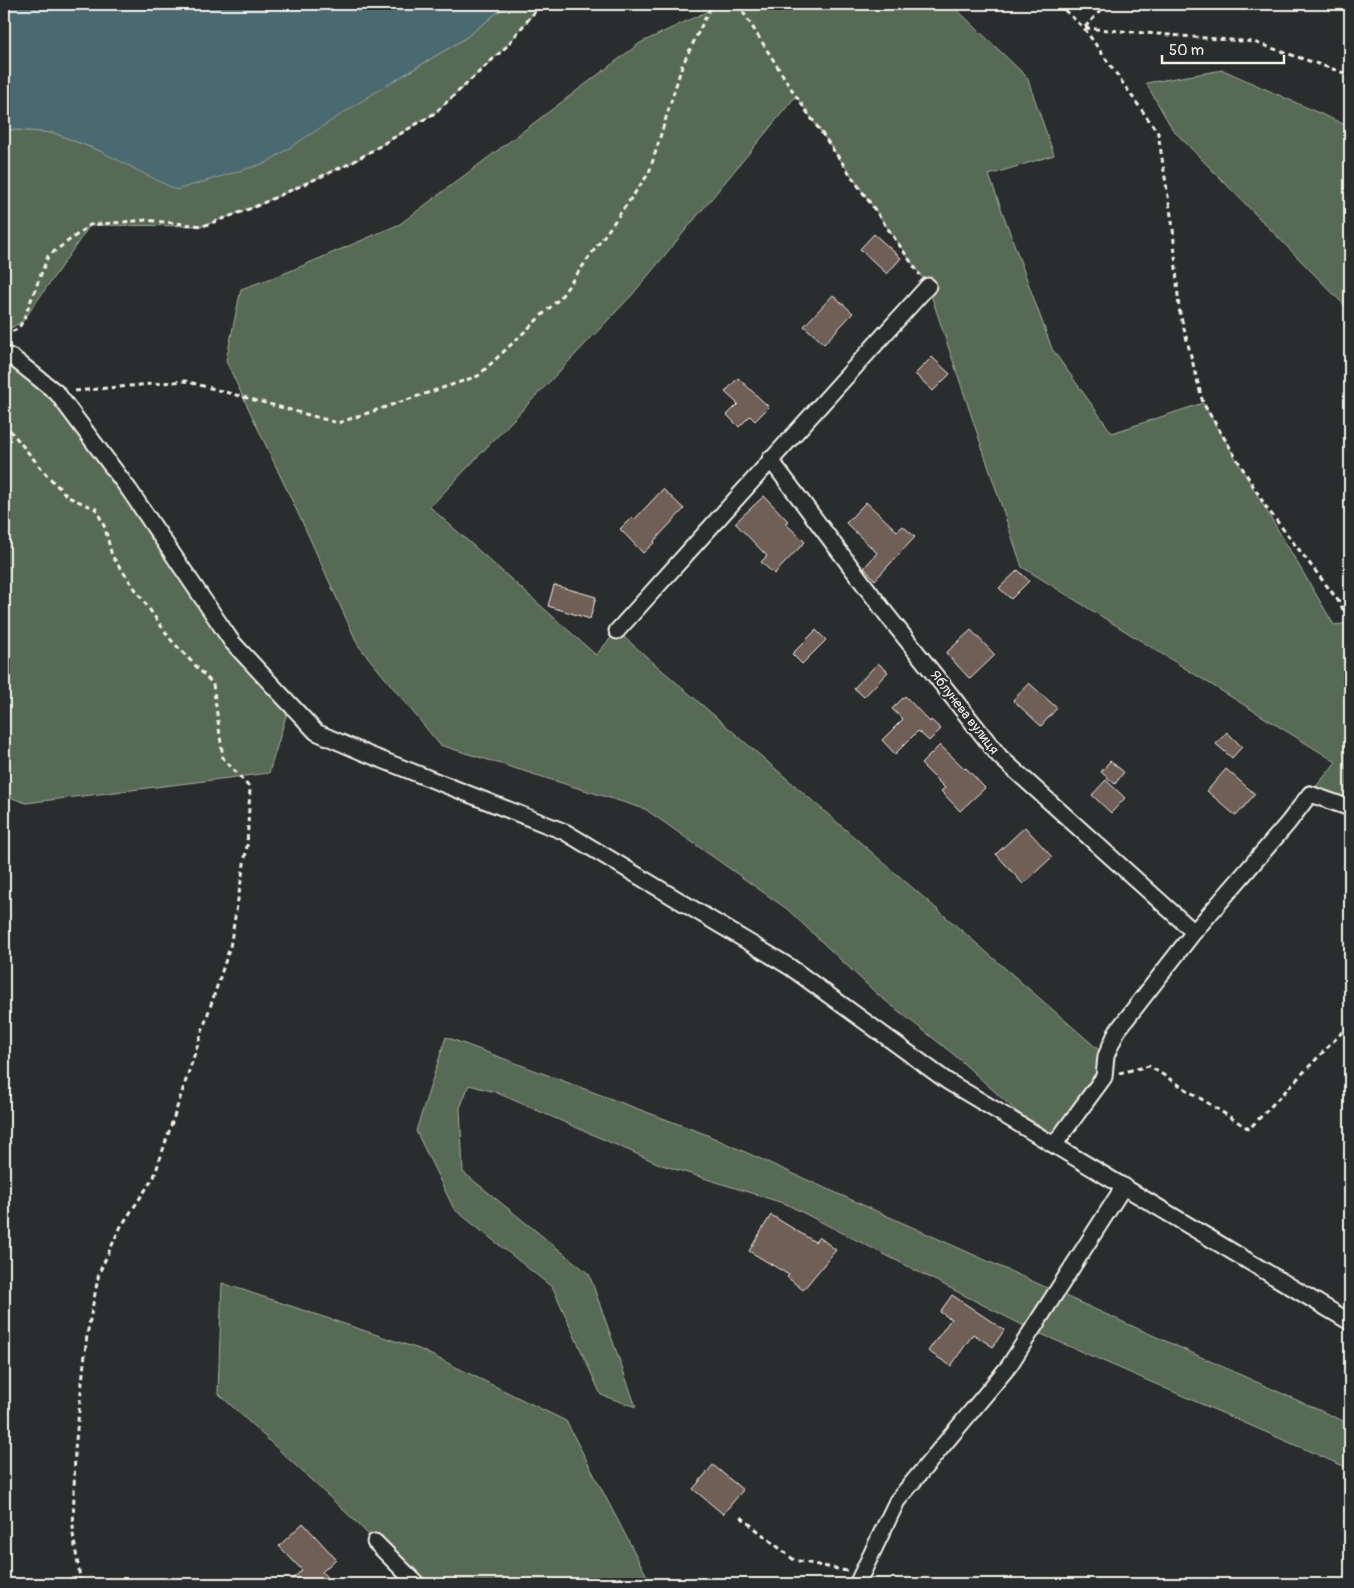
<svg xmlns="http://www.w3.org/2000/svg" width="1354" height="1588" viewBox="0 0 1354 1588" font-family="Pangolin,sans-serif">
	<style>
		.green { fill: #576a54; stroke: #a6ae9e }
		.water { fill: #4c696f; stroke: #8f9f9f }
		.building { fill: #6f5e57; stroke: #f4f1e8 }
		.lines { fill: none; stroke-linecap: round; stroke-linejoin: round }
		.minor-casing { stroke: #f4f1e8; stroke-width: 19 }
		.path { stroke: #f4f1e8; stroke-width: 3; stroke-dasharray: 5 4; stroke-linecap: butt }
		.minor { stroke: #2a2d2e; stroke-width: 15 }
		.labels { text-anchor: middle; stroke-width: 4.5; stroke-linejoin: round; paint-order: stroke }
		.street-label { font-size: 14px; fill: #f4f1e8; stroke: #2a2d2e }
	</style>
	<rect width="100%" height="100%" fill="#2a2d2e"/>
	<filter id="ink" filterUnits="userSpaceOnUse"><feTurbulence type="fractalNoise" baseFrequency=".02" numOctaves="2"/><feDisplacementMap in="SourceGraphic" scale="10" xChannelSelector="R" yChannelSelector="G"/><feConvolveMatrix kernelMatrix="1 2 1 2 8 2 1 2 1" color-interpolation-filters="sRGB"/></filter>
	<g filter="url(#ink)">
		<g class="green">
			<path d="M 508,4 L 541,4 L 506,47 L 435,113 L 353,162 L 252,208 L 203,226 L 90,225 L 23,321 L 4,332 L 4,129 L 54,133 L 100,151 L 382,88 L 464,39 Z"/>
			<path d="M 723,4 L 951,4 L 1027,77 L 1054,155 L 989,175 L 1052,349 L 1112,433 L 1203,403 L 1334,625 L 1350,623 L 1350,809 L 1310,794 L 1336,762 L 1022,567 L 928,286 L 796,96 L 632,295 L 430,507 L 596,655 L 617,631 L 1106,1056 L 1104,1077 L 1054,1145 L 952,1053 L 877,994 L 787,909 L 645,809 L 440,745 L 358,645 L 305,528 L 226,361 L 241,289 L 283,274 L 400,224 L 640,43 Z"/>
			<path d="M 1223,70 L 1350,127 L 1350,311 L 1173,130 L 1146,83 Z"/>
			<path d="M 4,354 L 57,393 L 130,491 L 290,703 L 269,773 L 26,803 L 4,795 Z"/>
			<path d="M 446,1037 L 705,1134 L 1350,1424 L 1350,1469 L 1032,1330 L 786,1204 L 662,1165 L 495,1092 L 469,1085 L 460,1108 L 463,1172 L 589,1274 L 636,1407 L 601,1395 L 553,1288 L 454,1209 L 416,1131 Z"/>
			<path d="M 222,1283 L 419,1349 L 566,1421 L 651,1584 L 417,1584 L 354,1520 L 218,1393 Z"/>
		</g>
		<path class="water" d="M 4,4 L 508,4 L 464,39 L 382,88 L 266,163 L 176,190 L 100,151 L 54,133 L 4,129 Z"/>
		<g class="building">
			<path d="M 874,234 L 901,258 L 887,274 L 860,249 Z"/>
			<path d="M 833,295 L 853,313 L 824,344 L 804,326 Z"/>
			<path d="M 932,357 L 950,374 L 933,391 L 915,374 Z"/>
			<path d="M 738,378 L 769,407 L 755,421 L 750,416 L 739,427 L 727,415 L 738,404 L 725,392 Z"/>
			<path d="M 663,489 L 684,509 L 654,541 L 655,542 L 643,553 L 620,529 L 632,517 L 634,520 Z"/>
			<path d="M 764,496 L 788,521 L 785,523 L 805,542 L 774,574 L 761,562 L 767,556 L 735,523 Z"/>
			<path d="M 866,502 L 897,531 L 903,526 L 915,537 L 875,580 L 864,568 L 877,553 L 846,523 Z"/>
			<path d="M 1018,570 L 1029,581 L 1011,599 L 999,588 Z"/>
			<path d="M 554,585 L 596,597 L 590,619 L 548,606 Z"/>
			<path d="M 816,630 L 826,640 L 802,664 L 792,654 Z"/>
			<path d="M 971,630 L 995,655 L 970,679 L 946,653 Z"/>
			<path d="M 878,663 L 888,672 L 864,697 L 854,688 Z"/>
			<path d="M 1029,683 L 1057,708 L 1041,726 L 1013,700 Z"/>
			<path d="M 905,696 L 930,722 L 931,720 L 941,729 L 929,741 L 918,731 L 895,754 L 882,740 L 903,719 L 892,709 Z"/>
			<path d="M 1227,732 L 1242,747 L 1232,758 L 1216,744 Z"/>
			<path d="M 940,745 L 965,769 L 966,768 L 985,788 L 960,811 L 941,791 L 945,788 L 921,764 Z"/>
			<path d="M 1110,761 L 1124,772 L 1115,784 L 1101,772 Z"/>
			<path d="M 1226,769 L 1255,794 L 1236,816 L 1207,791 Z"/>
			<path d="M 1106,780 L 1125,798 L 1111,813 L 1092,795 Z"/>
			<path d="M 1025,827 L 1052,857 L 1023,884 L 996,854 Z"/>
			<path d="M 771,1215 L 815,1242 L 819,1237 L 836,1250 L 803,1290 L 787,1277 L 789,1275 L 749,1251 Z"/>
			<path d="M 952,1295 L 1004,1330 L 993,1347 L 973,1334 L 951,1366 L 928,1351 L 951,1319 L 940,1312 Z"/>
			<path d="M 713,1465 L 743,1490 L 723,1514 L 693,1489 Z"/>
			<path d="M 303,1523 L 336,1559 L 322,1572 L 333,1584 L 287,1584 L 302,1570 L 279,1546 Z"/>
		</g>
		<g class="lines">
			<g class="minor-casing">
				<g id="minor">
					<path d="M 4,354 L 13,358 L 57,393 L 130,491 L 232,642 L 316,732 L 367,754 L 565,832 L 790,967 L 947,1081 L 1350,1322"/>
					<path d="M 770,459 L 887,615 L 1000,757 L 1194,932"/>
					<path d="M 617,631 L 928,286"/>
					<path d="M 1054,1145 L 1104,1077 L 1106,1056 L 1117,1031 L 1194,932 L 1288,823 L 1310,794 L 1350,808"/>
					<path d="M 375,1542 L 417,1584"/>
					<path d="M 857,1584 L 897,1501 L 1009,1366 L 1124,1186"/>
				</g>
			</g>
			<g class="path">
				<path d="M 738,4 L 796,96 L 920,275"/>
				<path d="M 1058,4 L 1084,28 L 1158,133 L 1173,228 L 1179,309 L 1203,403 L 1266,507 L 1337,599 L 1350,621"/>
				<path d="M 1085,27 L 1107,4"/>
				<path d="M 1085,28 L 1254,42 L 1350,75"/>
				<path d="M 4,335 L 18,329 L 23,321 L 48,256 L 90,225 L 146,220 L 203,226 L 252,208 L 353,162 L 435,113 L 506,47 L 541,4"/>
				<path d="M 75,391 L 185,381 L 338,423 L 478,376 L 560,298 L 649,173 L 682,66 L 712,4"/>
				<path d="M 4,423 L 45,473 L 68,497 L 96,509 L 105,528 L 112,556 L 171,640 L 213,684 L 223,758 L 250,788 L 247,846 L 230,947 L 154,1177 L 120,1228 L 99,1273 L 87,1335 L 75,1449 L 73,1534 L 81,1584"/>
				<path d="M 1119,1073 L 1149,1066 L 1249,1129 L 1350,1024"/>
				<path d="M 741,1517 L 794,1560 L 847,1571"/>
			</g>
			<use href="#minor" class="minor"/>
		</g>
	</g>
	<g class="labels">
		<g class="street-label">
			<text transform="translate(965 712) rotate(52)" y="5">Яблунева вулиця</text>
		</g>
	</g>
	<rect width="1354" height="1588" fill="none" stroke="#2a2d2e" stroke-width="20"/>
	<rect x="10" y="10" width="1334" height="1568" fill="none" stroke="#f4f1e8" stroke-width="2" filter="url(#ink)"/>
	<path d="M1162 55v8h122v-8" fill="none" stroke="#f4f1e8" stroke-width="2.5"/>
	<text x="1169" y="55" font-size="15" fill="#f4f1e8" stroke="#2a2d2e" stroke-width="4" paint-order="stroke">50 m</text>
</svg>
